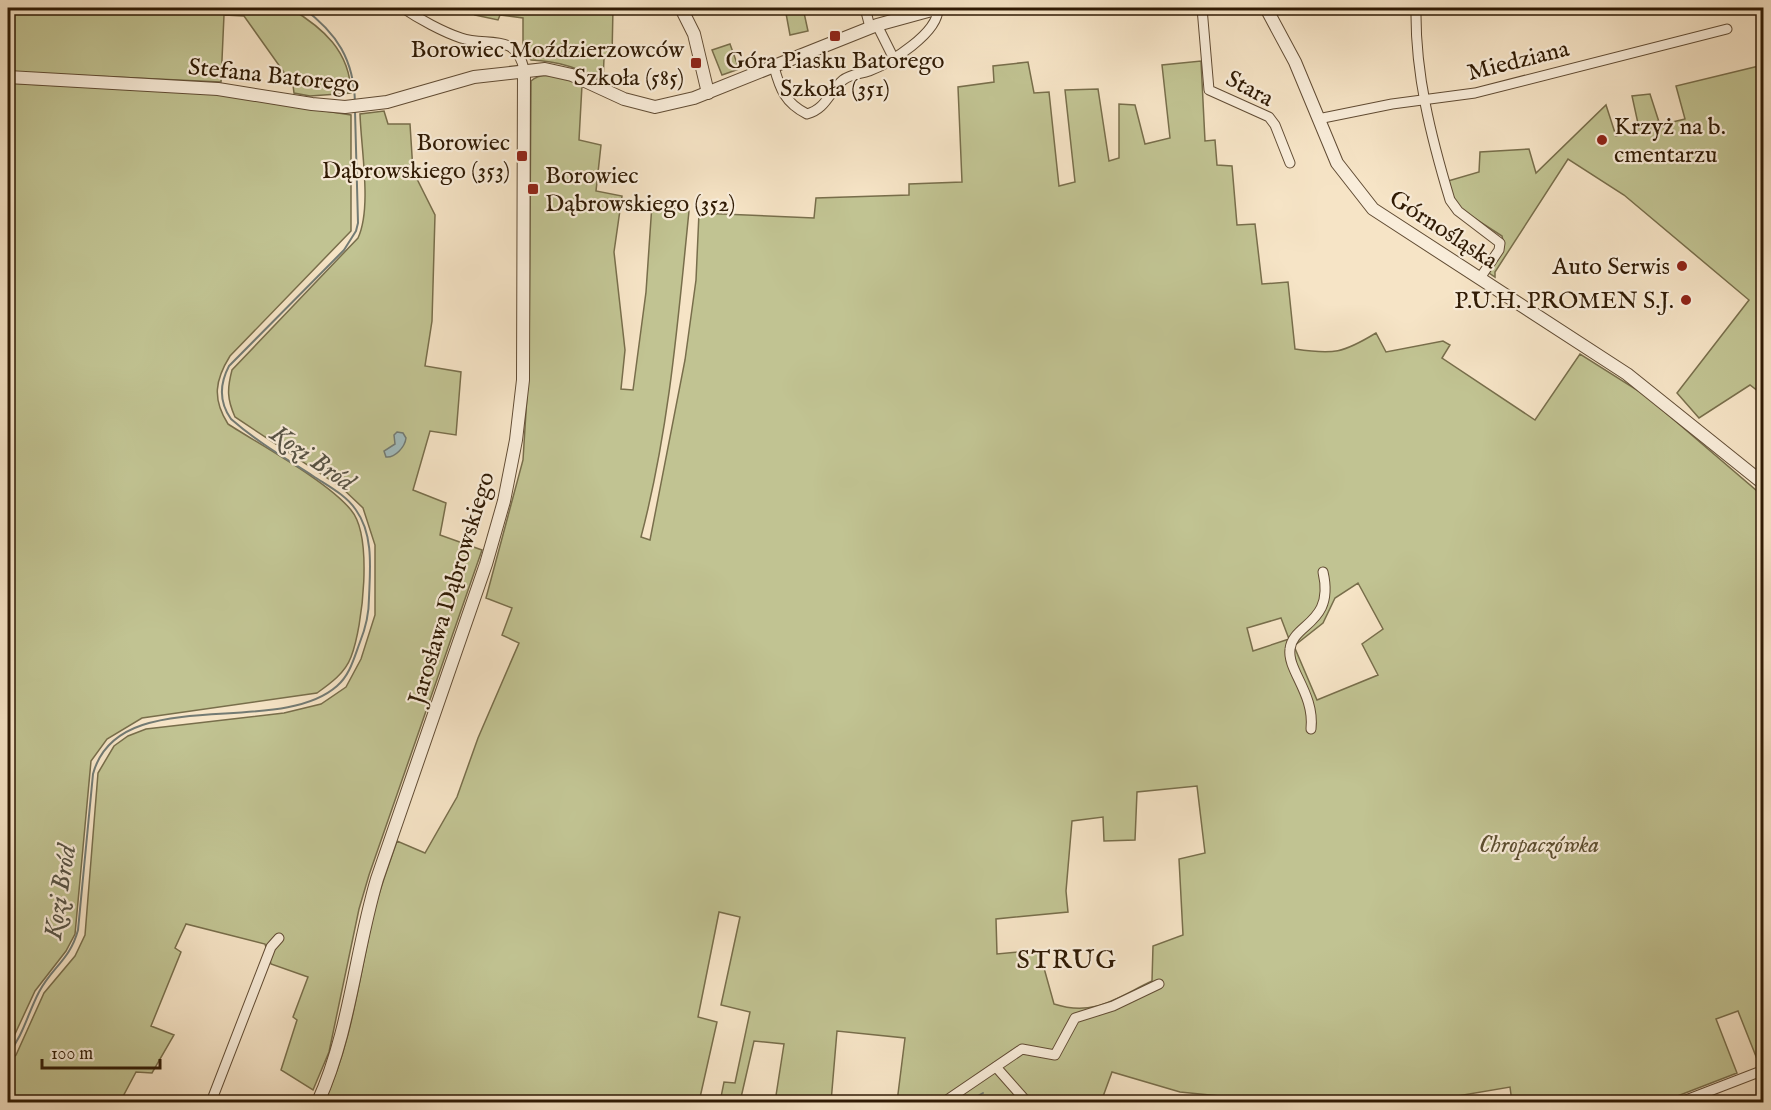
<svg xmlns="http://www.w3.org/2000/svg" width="1771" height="1110" viewBox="0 0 1771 1110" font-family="'IM FELL English',serif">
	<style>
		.green { fill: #c1c392; stroke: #786e4b; stroke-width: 1.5; fill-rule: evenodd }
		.water { fill: #a1bcbf; stroke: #737b74; stroke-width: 1.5 }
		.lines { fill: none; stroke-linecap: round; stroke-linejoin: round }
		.stream { stroke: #737b74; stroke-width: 2 }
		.minor-casing { stroke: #614c34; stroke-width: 11 }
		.tertiary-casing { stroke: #614c34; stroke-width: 14 }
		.minor { stroke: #f9edda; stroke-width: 9 }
		.tertiary { stroke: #f9edda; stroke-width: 12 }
		.poi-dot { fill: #8f2418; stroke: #f9edda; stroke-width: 2 }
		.labels { text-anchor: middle; stroke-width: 4.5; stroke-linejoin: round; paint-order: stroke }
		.poi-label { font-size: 24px; fill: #2f1a04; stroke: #f9edda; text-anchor: end }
		.street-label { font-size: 24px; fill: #2f1a04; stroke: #f9edda }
		.park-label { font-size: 24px; font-style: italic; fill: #5b4d2f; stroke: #f9edda }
		.water-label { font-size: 26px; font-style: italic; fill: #575345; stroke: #f9edda }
		.neighbourhood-label { font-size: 26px; letter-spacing: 1.5px; fill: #2f1a04; stroke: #f9edda }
	</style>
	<rect width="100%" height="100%" fill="#f6e4c6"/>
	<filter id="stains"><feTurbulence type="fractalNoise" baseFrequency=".00333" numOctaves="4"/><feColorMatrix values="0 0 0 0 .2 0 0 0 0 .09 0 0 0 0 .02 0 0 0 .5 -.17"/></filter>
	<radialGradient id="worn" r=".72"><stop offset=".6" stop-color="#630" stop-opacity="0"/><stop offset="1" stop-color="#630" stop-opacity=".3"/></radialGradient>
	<g class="green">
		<path d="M 8,8 L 290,8 C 323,28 350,51 351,93 L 310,96 L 294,93 L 293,85 L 244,16 L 224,15 L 221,82 L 8,72 Z"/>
		<path d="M 463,8 L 613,8 L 612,56 L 604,58 L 603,82 C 581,68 557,61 531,60 L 523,50 L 523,18 L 500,15 L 498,20 L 475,15 Z"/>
		<path d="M 785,8 L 803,8 L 808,31 L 790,35 Z"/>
		<path d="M 730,44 L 739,69 L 722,75 L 712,50 Z"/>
		<path d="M 1201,61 L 1205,141 L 1215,140 L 1217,165 L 1232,166 L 1237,225 L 1255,224 L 1262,284 L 1288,282 L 1295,349 C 1334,355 1343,353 1376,333 L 1386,352 L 1443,341 L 1450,345 L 1442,358 L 1535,420 L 1580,354 L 1645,395 L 1756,490 L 1763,493 L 1763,1062 L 1759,1064 L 1738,1011 L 1716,1019 L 1737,1073 L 1662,1102 L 1512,1102 L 1510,1087 L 1422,1102 L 1280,1102 L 1180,1092 L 1112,1072 L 1101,1102 L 1031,1102 L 1020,1089 L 1017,1096 L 1008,1102 L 897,1102 L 905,1038 L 837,1031 L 831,1102 L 775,1102 L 784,1044 L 754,1041 L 740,1102 L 720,1102 L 724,1082 L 735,1083 L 750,1012 L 721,1005 L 740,917 L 719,912 L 698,1017 L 717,1022 L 699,1102 L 324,1102 C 352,1043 359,979 373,916 C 379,890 389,865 397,841 L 425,853 L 457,797 L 478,738 L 519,643 L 502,635 L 512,608 L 486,598 L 523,460 L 529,364 L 531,81 C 544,69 568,80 582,85 L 579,140 L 601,145 L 596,191 L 622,196 L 614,252 L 625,350 L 621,389 L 633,390 L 646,292 L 652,204 L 689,211 C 678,320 669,431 641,537 L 650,540 L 685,360 L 696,280 L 699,213 L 814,218 L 816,198 L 909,195 L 909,184 L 962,182 L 958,87 L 994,82 L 993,66 L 1028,62 L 1034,93 L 1049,92 L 1059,186 L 1075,182 L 1065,90 L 1098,89 L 1109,161 L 1119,158 L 1119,104 L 1135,105 L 1145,144 L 1170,138 L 1162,65 ZM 1358,583 L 1383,629 L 1362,644 L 1378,675 L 1317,700 L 1294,646 L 1323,623 L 1335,598 ZM 1281,618 L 1289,639 L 1253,651 L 1247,628 ZM 1197,786 L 1205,853 L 1179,859 L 1183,935 L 1153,946 L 1152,981 C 1116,998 1094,1017 1054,1004 L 1039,950 L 997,954 L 996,919 L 1068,912 L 1066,891 L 1072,821 L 1103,817 L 1104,841 L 1135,840 L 1137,792 Z"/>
		<path d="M 1763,65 L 1763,395 L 1750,385 L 1699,418 L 1677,393 L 1749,300 L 1624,195 L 1568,159 L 1495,272 L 1495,277 L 1489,273 C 1497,261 1506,251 1502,236 L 1457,207 L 1448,181 L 1479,172 L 1480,152 L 1529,149 L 1536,173 L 1606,105 L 1616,136 L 1639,128 L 1632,96 L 1650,94 L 1660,125 L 1685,119 L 1676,86 Z"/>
		<path d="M 8,83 L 216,94 L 351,115 L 351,231 L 230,356 C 215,380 212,399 228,424 C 262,446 327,481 351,510 C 373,536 363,626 351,657 C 345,673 331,683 317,693 L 142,718 L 107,739 L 91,761 L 75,934 L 66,951 L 35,991 L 8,1049 Z"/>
		<path d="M 384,111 L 388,124 L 410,124 L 413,171 L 435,215 L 432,321 L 425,366 L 461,372 L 456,435 L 430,431 L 413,490 L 446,503 L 440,535 L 482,550 L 369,875 L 359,909 L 329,1052 L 313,1090 L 281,1070 L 297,1020 L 293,1017 L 308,977 L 271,964 L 265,944 L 186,924 L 175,948 L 181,952 L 151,1026 L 174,1035 L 152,1073 L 136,1072 L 120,1102 L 8,1102 L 8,1062 L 16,1055 L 44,993 L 75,956 L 85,935 L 98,773 L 114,746 L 128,736 L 146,729 L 284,713 L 321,704 L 346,687 L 361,659 L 375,615 L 375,545 L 363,508 L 341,487 L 235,417 C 227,399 227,389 232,370 L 358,238 C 372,208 361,149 360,114 Z"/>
	</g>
	<path class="water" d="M 397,432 L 403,433 L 406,438 C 405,447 395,458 386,457 L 384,451 L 395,444 L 394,435 Z"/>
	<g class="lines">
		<g class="stream">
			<path d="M 303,8 C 337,33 354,60 355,103"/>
			<path d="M 8,1054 C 23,1036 28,1013 39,992 C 52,967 70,960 78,930 L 93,774 C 118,681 277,739 337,686 C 350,675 354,658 360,642 C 366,627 369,615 369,598 C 370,570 374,535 356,510 C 346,495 328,486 313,476 C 285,458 256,441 231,419 C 219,402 219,385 229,366 L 344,250 L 356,231 L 358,223 L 355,111"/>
			<path d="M 967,1102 L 983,1093"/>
		</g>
		<g class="minor-casing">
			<g id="minor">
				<path d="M 403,8 C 419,19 443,32 461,38 C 487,47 517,32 524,70"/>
				<path d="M 865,8 L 870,27"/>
				<path d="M 1202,8 L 1209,90 L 1269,117 L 1275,125 L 1290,163"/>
				<path d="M 1416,8 C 1415,74 1431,137 1450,200 L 1458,211 L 1500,243 L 1499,250 L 1480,278"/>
				<path d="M 877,25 L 894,59"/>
				<path d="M 774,67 C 780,89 785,103 807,114 C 826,109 829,92 843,80 C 850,74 860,74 869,71 C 890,63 939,33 938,8"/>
				<path d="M 1318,119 L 1392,104 L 1475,93 L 1727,29"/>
				<path d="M 1311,729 C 1315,694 1287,670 1290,649 C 1293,623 1335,624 1323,572"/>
				<path d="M 996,1067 L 1027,1102"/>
				<path d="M 211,1102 L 271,947 L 279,938"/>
				<path d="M 944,1102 L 1022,1049 L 1055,1055 L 1075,1018 L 1113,1006 L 1159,984"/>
				<path d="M 1681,1102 L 1764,1070"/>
			</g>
		</g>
		<g class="tertiary-casing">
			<g id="tertiary">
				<path d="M 681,8 L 694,34 L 708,93"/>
				<path d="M 1266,8 L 1295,62 L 1337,163 L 1373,209 L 1627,374 L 1764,484"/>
				<path d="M 8,77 L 218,89 L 312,104 L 345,107 L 387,102 L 474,77 L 545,69 L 572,75 L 624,99 L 655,107 L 694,98 L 877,25 L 939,8"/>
				<path d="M 318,1102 C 350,1031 355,953 377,879 L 486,564 L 504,501 L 516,440 L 523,380 L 524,70"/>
			</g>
		</g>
		<use href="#minor" class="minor"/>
		<use href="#tertiary" class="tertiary"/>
	</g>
	<g class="poi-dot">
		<rect x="829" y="30" width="12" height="12" rx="3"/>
		<rect x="690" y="57" width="12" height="12" rx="3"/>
		<circle cx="1602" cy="140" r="6"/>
		<rect x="516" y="150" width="12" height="12" rx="3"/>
		<rect x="527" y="183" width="12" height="12" rx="3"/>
		<circle cx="1682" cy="266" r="6"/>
		<circle cx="1686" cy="300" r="6"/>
	</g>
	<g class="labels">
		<g class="poi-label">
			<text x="684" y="57">Borowiec Moździerzowców<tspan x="684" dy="28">Szkoła (585)</tspan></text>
			<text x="835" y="68" text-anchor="middle">Góra Piasku Batorego<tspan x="835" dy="28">Szkoła (351)</tspan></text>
			<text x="1614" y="134" text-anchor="start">Krzyż na b.<tspan x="1614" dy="28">cmentarzu</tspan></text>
			<text x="510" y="150">Borowiec<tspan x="510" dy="28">Dąbrowskiego (353)</tspan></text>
			<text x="545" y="183" text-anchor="start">Borowiec<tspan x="545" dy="28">Dąbrowskiego (352)</tspan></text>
			<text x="1670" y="274">Auto Serwis</text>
			<text x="1674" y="308">P.U.H. PROMEN S.J.</text>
		</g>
		<g class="street-label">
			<text transform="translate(1518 60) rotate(-14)" y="8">Miedziana</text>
			<text transform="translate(274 75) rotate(6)" y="8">Stefana Batorego</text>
			<text transform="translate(1250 88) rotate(28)" y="8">Stara</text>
			<text transform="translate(1444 229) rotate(33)" y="8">Górnośląska</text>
			<text transform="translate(451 588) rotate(-73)" y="8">Jarosława Dąbrowskiego</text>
		</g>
		<g class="park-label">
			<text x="1539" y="852">Chropaczówka</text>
		</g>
		<g class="water-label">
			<text transform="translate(313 457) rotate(35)" y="9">Kozi Bród</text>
			<text transform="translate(59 892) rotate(-81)" y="9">Kozi Bród</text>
		</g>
		<g class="neighbourhood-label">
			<text x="1067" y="968">STRUG</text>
		</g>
	</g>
	<rect width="1771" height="1110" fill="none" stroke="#f6e4c6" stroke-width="30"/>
	<rect x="9" y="9" width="1753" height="1092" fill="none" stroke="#2f1a04" stroke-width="3"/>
	<rect x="15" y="15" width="1741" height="1080" fill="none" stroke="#2f1a04" stroke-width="1.5"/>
	<path d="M42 1059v9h118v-9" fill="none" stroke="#2f1a04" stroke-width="3"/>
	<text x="51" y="1059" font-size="18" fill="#2f1a04" stroke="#f9edda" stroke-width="4.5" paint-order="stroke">100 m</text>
	<rect width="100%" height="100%" filter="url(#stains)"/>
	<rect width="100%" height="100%" fill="url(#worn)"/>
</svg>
